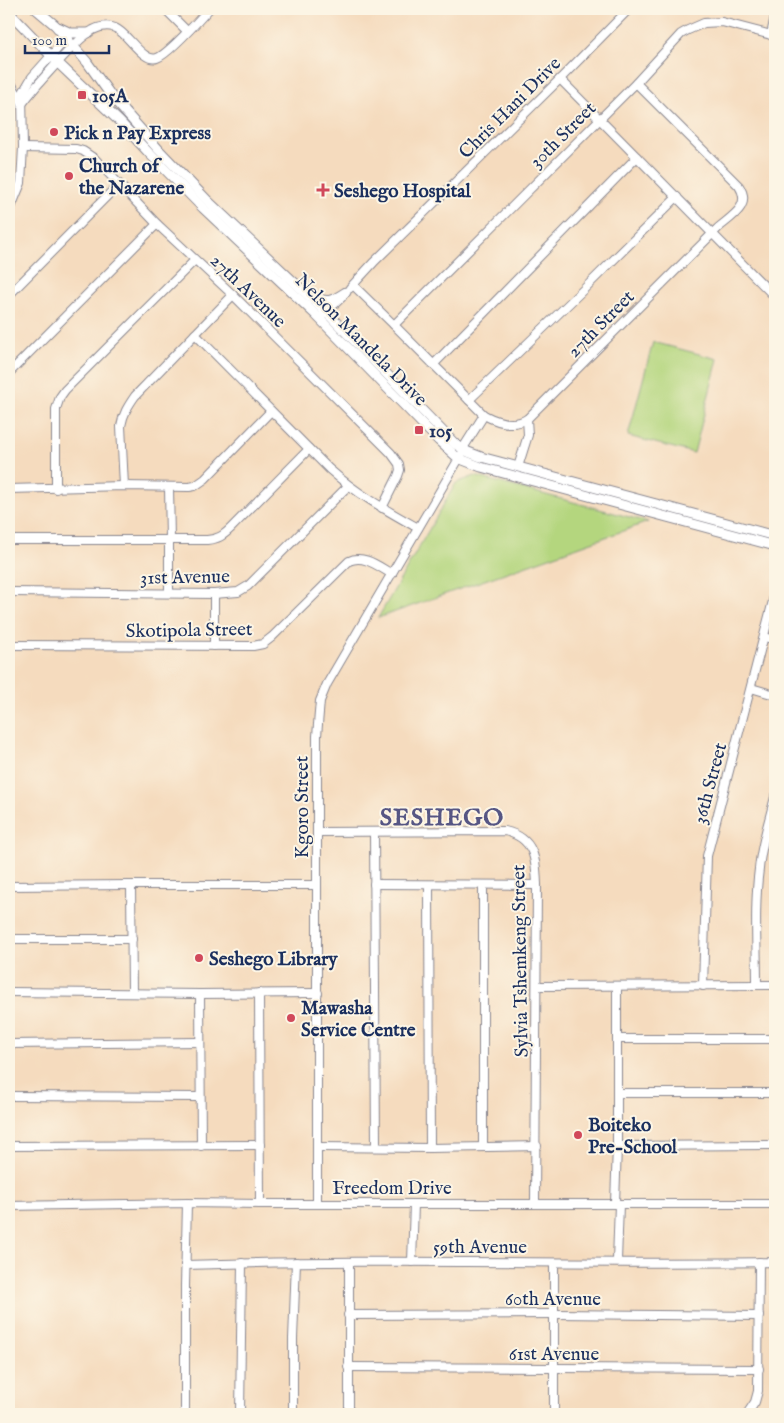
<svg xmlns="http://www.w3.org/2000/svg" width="784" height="1423" viewBox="0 0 784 1423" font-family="'IM FELL English',serif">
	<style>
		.green { fill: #b4d67e; stroke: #68826e }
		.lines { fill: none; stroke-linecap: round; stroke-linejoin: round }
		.minor-casing { stroke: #88858e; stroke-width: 10 }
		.major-casing { stroke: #88858e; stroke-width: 11 }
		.minor { stroke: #fff; stroke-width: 8 }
		.major { stroke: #fff; stroke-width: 9 }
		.poi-dot { fill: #d1495b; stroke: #fcf5e5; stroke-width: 2 }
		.labels { text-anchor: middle; stroke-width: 4; stroke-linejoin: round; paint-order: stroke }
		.poi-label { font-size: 19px; font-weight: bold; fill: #1b2f5e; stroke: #fcf5e5; text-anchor: start }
		.street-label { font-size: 19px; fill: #1b2f5e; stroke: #fcf5e5 }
		.district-label { font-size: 24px; font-weight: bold; letter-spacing: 1px; fill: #565684; stroke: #fcf5e5 }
	</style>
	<rect width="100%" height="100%" fill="#fcf5e5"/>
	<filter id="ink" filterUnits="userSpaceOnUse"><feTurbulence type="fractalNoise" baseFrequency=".02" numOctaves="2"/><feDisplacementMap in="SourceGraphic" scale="10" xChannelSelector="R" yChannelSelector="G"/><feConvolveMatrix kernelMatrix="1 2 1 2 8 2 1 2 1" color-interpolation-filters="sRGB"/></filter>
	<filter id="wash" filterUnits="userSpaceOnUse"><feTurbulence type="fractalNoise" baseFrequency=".0096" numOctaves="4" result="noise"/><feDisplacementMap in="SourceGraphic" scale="20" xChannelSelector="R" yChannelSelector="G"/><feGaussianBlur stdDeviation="1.12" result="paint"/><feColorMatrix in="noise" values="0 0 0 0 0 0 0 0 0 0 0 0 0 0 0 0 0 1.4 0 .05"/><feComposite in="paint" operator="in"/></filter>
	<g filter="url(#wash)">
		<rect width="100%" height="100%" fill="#f5dbbe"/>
		<g class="green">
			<path d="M 653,342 L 718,359 L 694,453 L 628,436 Z"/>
			<path d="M 475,476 L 648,522 L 378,618 L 456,483 Z"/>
		</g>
	</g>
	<g filter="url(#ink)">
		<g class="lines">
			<g class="minor-casing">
				<g id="minor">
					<path d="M 165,9 L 187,31"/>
					<path d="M 771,35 L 775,16"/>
					<path d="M 9,79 L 20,100"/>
					<path d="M 560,79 L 775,297"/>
					<path d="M 22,104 C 33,89 46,75 59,61 C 70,50 79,38 93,30 C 99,27 108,25 115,28 C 127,32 143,63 157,58 C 167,55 200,19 209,9"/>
					<path d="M 23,148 L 76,149 L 83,151 L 95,159 L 157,224 L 233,295 L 391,453 L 399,464 L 400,470 L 398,476 L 382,508"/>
					<path d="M 9,212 L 21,183 L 23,147 L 22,94 L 32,77 L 66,39"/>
					<path d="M 353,285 L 394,325 L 484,415 C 497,422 513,427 527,419 L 718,228 C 732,216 752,206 739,186 L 636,83"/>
					<path d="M 350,288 L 374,262 L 560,79 L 629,9"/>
					<path d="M 9,295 L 119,184"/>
					<path d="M 323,315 L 342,297"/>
					<path d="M 394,325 L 636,83 L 681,34 L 688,30 L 704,23 L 722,22 L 775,36"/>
					<path d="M 195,334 L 329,469 C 357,494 386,510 418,528"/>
					<path d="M 433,365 L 637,157"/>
					<path d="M 9,373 L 157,224"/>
					<path d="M 469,400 L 585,288 L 677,197"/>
					<path d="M 518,467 L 528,435 L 527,419"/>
					<path d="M 124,486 L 121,426 C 123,414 128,406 135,396 L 233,295"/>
					<path d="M 169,487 L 170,540"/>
					<path d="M 9,489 L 124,486 L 189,487 L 195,486 L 205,479 L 271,411"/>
					<path d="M 56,489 L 56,409 L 60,397 L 65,390 L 195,260"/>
					<path d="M 9,540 L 207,540 C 218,539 223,536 231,528 L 309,449"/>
					<path d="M 169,540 L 169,593"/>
					<path d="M 9,592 L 214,594 L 238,592 L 248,586 L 348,486"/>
					<path d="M 214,594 L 214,646"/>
					<path d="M 765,637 L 775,640"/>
					<path d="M 9,645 L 253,646 L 263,644 L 272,637 L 349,561 C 364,554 379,567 392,574"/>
					<path d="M 751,688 L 775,695"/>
					<path d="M 317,832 L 505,831 C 535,838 536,860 537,885 L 535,1203"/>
					<path d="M 374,832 L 376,1146"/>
					<path d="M 374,884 L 537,885"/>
					<path d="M 131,885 L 132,993"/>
					<path d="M 429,885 L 430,1148"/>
					<path d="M 9,886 L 131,885 L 317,885"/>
					<path d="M 9,939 L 132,939"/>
					<path d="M 757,985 C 757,947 754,907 759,869 C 761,845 769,821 775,797"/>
					<path d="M 537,986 L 775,985"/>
					<path d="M 703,986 L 707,856 L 775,593"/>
					<path d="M 9,992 L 200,994 L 318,993"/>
					<path d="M 259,993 L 260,1204"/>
					<path d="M 200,994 L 201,1146"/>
					<path d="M 618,1039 L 775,1039"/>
					<path d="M 9,1044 L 200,1042"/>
					<path d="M 617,1093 L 775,1093"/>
					<path d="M 9,1096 L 200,1097"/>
					<path d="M 9,1146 L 260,1145"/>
					<path d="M 617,1146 L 775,1145"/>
					<path d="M 317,1147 L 430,1148 L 537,1146"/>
					<path d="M 483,1147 L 483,885"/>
					<path d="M 317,1203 L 317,736 L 320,701 L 327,684 L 464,450 L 465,445 L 484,415"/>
					<path d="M 615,1203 L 617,1146 L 617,986"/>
					<path d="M 9,1206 L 187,1203 L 260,1204 L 775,1204"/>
					<path d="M 617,1261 L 619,1204"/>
					<path d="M 412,1262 L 414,1204"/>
					<path d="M 554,1263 L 554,1414"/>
					<path d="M 185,1265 C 382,1258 579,1265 775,1262"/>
					<path d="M 348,1315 L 555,1314 L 759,1316"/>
					<path d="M 348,1367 L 759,1369"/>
					<path d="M 185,1414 L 185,1286 L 187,1203"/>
					<path d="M 240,1414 L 242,1263"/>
					<path d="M 293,1414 L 293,1339 L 296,1262"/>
					<path d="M 349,1414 L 349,1262"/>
					<path d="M 747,1414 L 755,1402 L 758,1391 L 759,1262"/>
				</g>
			</g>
			<g class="major-casing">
				<g id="major">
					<path d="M 36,9 L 55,25 L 87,62 L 112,97 L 159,150 L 209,202 L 332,318 L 455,444 L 468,452 L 481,457 L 775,536"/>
					<path d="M 9,12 L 58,63 L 120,122 L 149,153 L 203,208 L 315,314 L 439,441 L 458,458 L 481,467 L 775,546"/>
					<path d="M 58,27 L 71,33 L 88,33"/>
					<path d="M 312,296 C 328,304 332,301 346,292"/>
				</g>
			</g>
			<use href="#minor" class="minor"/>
			<use href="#major" class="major"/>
		</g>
	</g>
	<g class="poi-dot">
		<rect x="77" y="90" width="10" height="10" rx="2.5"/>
		<circle cx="54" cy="132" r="5"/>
		<circle cx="69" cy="176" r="5"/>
		<path d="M320.5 182.5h5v5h5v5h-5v5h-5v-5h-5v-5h5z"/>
		<rect x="414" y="425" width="10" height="10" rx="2.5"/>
		<circle cx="199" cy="958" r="5"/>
		<circle cx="291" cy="1018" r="5"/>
		<circle cx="578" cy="1135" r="5"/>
	</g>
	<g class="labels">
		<g class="poi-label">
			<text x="92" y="102">105A</text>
			<text x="64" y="139">Pick n Pay Express</text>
			<text x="79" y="172">Church of<tspan x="79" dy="22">the Nazarene</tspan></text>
			<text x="334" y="197">Seshego Hospital</text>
			<text x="429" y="437">105</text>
			<text x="209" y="965">Seshego Library</text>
			<text x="301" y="1014">Mawasha<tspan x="301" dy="22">Service Centre</tspan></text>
			<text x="588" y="1131">Boiteko<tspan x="588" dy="22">Pre-School</tspan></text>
		</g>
		<g class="street-label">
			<text transform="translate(509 107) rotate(-45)" y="7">Chris Hani Drive</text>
			<text transform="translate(562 134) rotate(-45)" y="7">30th Street</text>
			<text transform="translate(249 290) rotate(44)" y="7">27th Avenue</text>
			<text transform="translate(600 323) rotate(-45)" y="7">27th Street</text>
			<text transform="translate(362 339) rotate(45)" y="7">Nelson Mandela Drive</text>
			<text transform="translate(185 576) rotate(-1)" y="7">31st Avenue</text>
			<text transform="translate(189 629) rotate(-1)" y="7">Skotipola Street</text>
			<text transform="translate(709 783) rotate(-75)" y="7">36th Street</text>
			<text transform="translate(301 807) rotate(-90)" y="7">Kgoro Street</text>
			<text transform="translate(519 961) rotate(-91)" y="7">Sylvia Tshemkeng Street</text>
			<text x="392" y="1194">Freedom Drive</text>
			<text x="480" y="1253">59th Avenue</text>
			<text x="553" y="1305">60th Avenue</text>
			<text x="554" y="1360">61st Avenue</text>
		</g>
		<g class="district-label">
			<text x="442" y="825">SESHEGO</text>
		</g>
	</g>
	<rect width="784" height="1423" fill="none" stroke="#fcf5e5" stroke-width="30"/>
	<path d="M25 45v8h84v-8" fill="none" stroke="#1b2f5e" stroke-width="2.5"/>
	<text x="32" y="45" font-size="15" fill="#1b2f5e" stroke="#fcf5e5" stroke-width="4" paint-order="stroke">100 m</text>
</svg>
